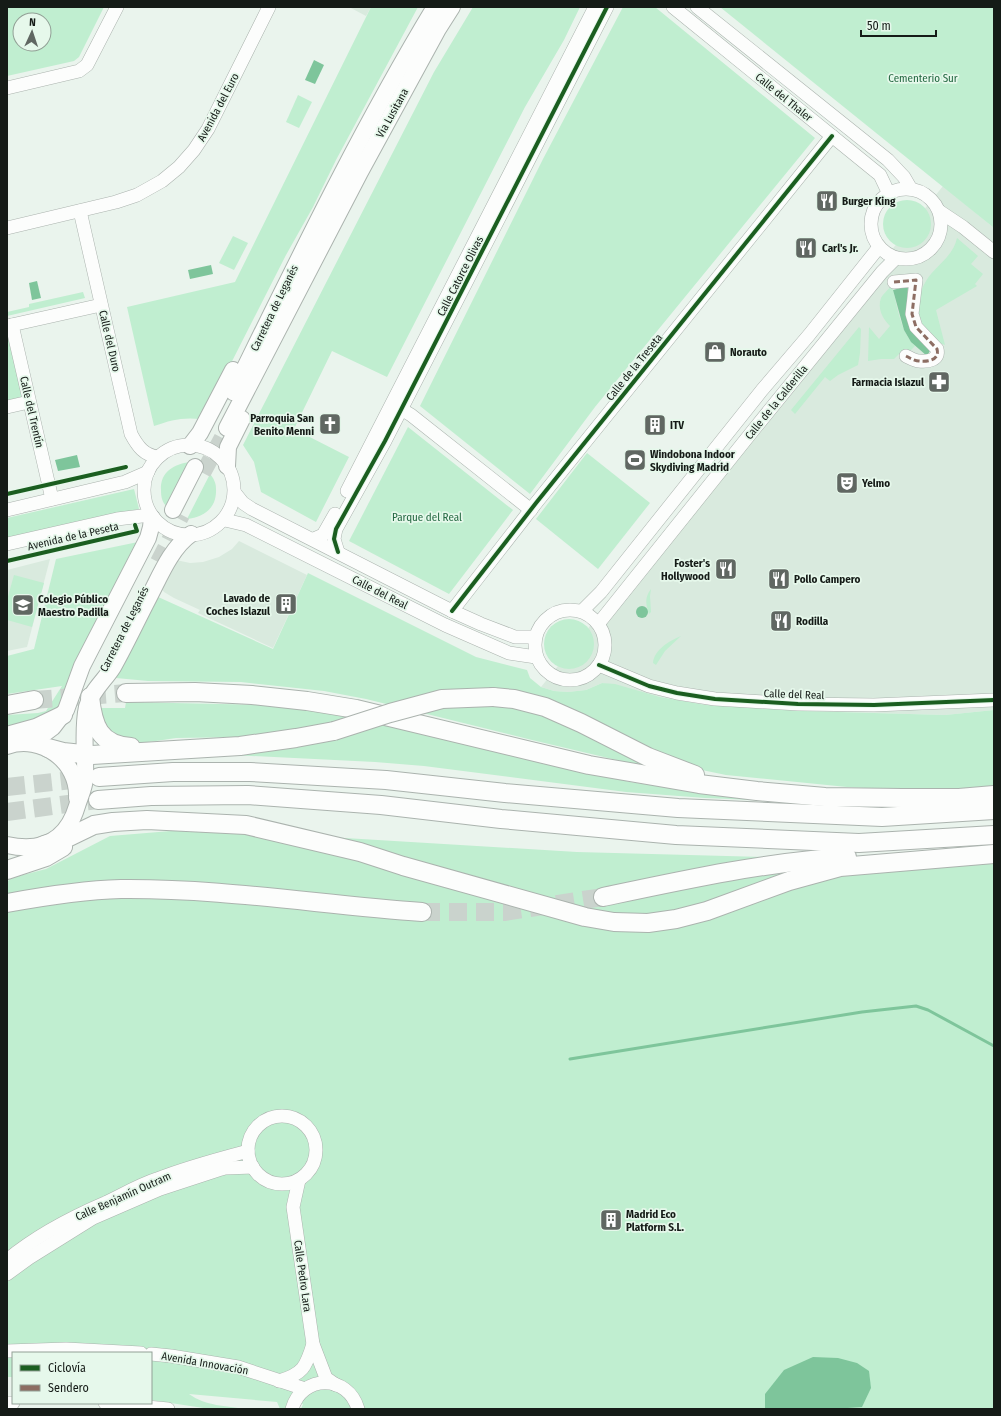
<svg xmlns="http://www.w3.org/2000/svg" width="1001" height="1416" viewBox="0 0 1001 1416" font-family="'Fira Sans Condensed',sans-serif">
	<style>
		.built { fill: #d9eade }
		.green { fill: #c0eed0; fill-rule: evenodd }
		.water { fill: #7ec59b }
		.lines { fill: none; stroke-linecap: round; stroke-linejoin: round }
		.stream { stroke: #7ec59b; stroke-width: 3 }
		.major-tunnel { stroke: #cad3cd; stroke-width: 16; stroke-dasharray: 16 8; stroke-linecap: butt }
		.highway-tunnel { stroke: #cad3cd; stroke-width: 18; stroke-dasharray: 18 9; stroke-linecap: butt }
		.minor-casing { stroke: #abb3ae; stroke-width: 14 }
		.major-casing { stroke: #abb3ae; stroke-width: 18 }
		.highway-casing { stroke: #abb3ae; stroke-width: 20 }
		.minor { stroke: #fcfdfc; stroke-width: 13 }
		.major { stroke: #fcfdfc; stroke-width: 16 }
		.highway { stroke: #fcfdfc; stroke-width: 18 }
		.highway-bridge-casing { stroke: #abb3ae; stroke-width: 20; stroke-linecap: butt }
		.highway-bridge { stroke: #fcfdfc; stroke-width: 18 }
		.quiet { stroke: #8d6e63; stroke-width: 3; stroke-dasharray: 6 3; stroke-linecap: butt }
		.cycleway-casing { stroke: #e6f8eb; stroke-width: 6 }
		.cycleway { stroke: #1b5e20; stroke-width: 4 }
		.labels { text-anchor: middle; stroke-width: 3.5; stroke-linejoin: round; paint-order: stroke }
		.park-label { font-size: 11px; fill: #226740; stroke: #e6f8eb }
		.street-label { font-size: 11px; fill: #151b17; stroke: #e6f8eb }
		.poi-label { font-size: 11px; font-weight: bold; fill: #151b17; stroke: #e6f8eb; text-anchor: start }
	</style>
	<rect width="100%" height="100%" fill="#eaf4ed"/>
	<g class="built">
		<path d="M 349,7 L 371,7 L 366,16 Z"/>
		<path d="M 943,186 L 994,228 L 994,710 L 945,715 L 803,711 L 706,705 L 660,697 L 602,683 L 586,690 L 568,692 L 554,691 L 541,687 Z"/>
		<path d="M 239,541 L 307,575 L 273,648 L 198,613 L 200,610 L 174,598 L 164,592 L 161,588 L 176,560 L 190,563 L 203,562 L 219,557 L 232,549 Z"/>
		<path d="M 50,559 L 27,647 L 7,651 L 7,570 Z"/>
	</g>
	<g class="green">
		<path d="M 7,7 L 104,7 L 79,57 L 74,61 L 7,76 ZM 20,20 L 44,20 L 44,44 L 20,44 Z"/>
		<path d="M 371,7 L 418,7 L 336,160 L 313,207 L 286,255 L 223,379 L 201,419 C 182,417 171,420 154,426 L 127,307 L 235,282 Z"/>
		<path d="M 473,7 L 580,7 L 564,40 L 525,107 L 387,377 L 332,351 L 294,429 L 349,457 L 316,522 L 261,492 L 254,462 L 243,445 L 434,72 Z"/>
		<path d="M 623,7 L 655,7 L 815,138 L 595,407 L 530,494 L 420,406 L 543,159 Z"/>
		<path d="M 720,7 L 994,7 L 994,228 Z"/>
		<path d="M 298,95 L 312,102 L 299,128 L 286,122 Z"/>
		<circle cx="907" cy="224" r="24"/>
		<path d="M 233,236 L 248,243 L 234,270 L 219,263 Z"/>
		<path d="M 957,238 L 978,256 L 971,264 L 983,274 L 975,284 L 977,286 L 936,310 L 945,345 L 937,342 L 916,317 C 918,305 919,292 926,281 C 935,266 953,257 957,238 Z"/>
		<path d="M 892,285 C 897,305 900,331 915,346 L 911,350 L 903,350 L 894,359 L 881,359 L 868,361 L 869,327 L 879,339 L 890,326 C 883,319 877,309 881,298 C 883,294 889,289 892,285 Z"/>
		<path d="M 83,292 L 85,298 L 7,316 L 7,312 L 29,307 L 29,304 Z"/>
		<path d="M 859,327 L 861,329 L 860,353 L 858,365 L 838,375 L 830,381 L 825,377 L 795,414 L 791,410 Z"/>
		<path d="M 7,336 L 9,336 L 23,397 L 7,401 Z"/>
		<path d="M 408,427 L 513,510 L 449,594 L 349,541 Z"/>
		<path d="M 587,453 L 650,503 L 598,569 L 536,519 Z"/>
		<path d="M 190,462 L 167,507 C 162,502 161,497 161,490 C 160,472 174,464 190,462 Z"/>
		<path d="M 210,474 C 214,479 216,483 216,489 C 217,508 204,517 187,519 Z"/>
		<path d="M 134,489 L 139,509 L 7,539 L 7,518 Z"/>
		<path d="M 138,542 L 62,703 L 48,716 L 7,727 L 7,715 L 38,713 L 46,711 L 62,686 L 7,694 L 7,656 L 34,649 L 56,559 Z"/>
		<path d="M 308,573 L 476,657 L 527,670 L 530,678 L 541,687 L 554,691 L 568,692 L 586,690 L 602,683 L 615,684 L 660,697 L 706,705 L 803,711 L 945,715 L 994,710 L 994,789 L 958,793 L 847,787 L 726,775 L 697,769 L 541,710 L 663,771 L 532,740 L 366,699 L 324,691 L 241,682 L 148,681 L 116,678 L 156,596 L 273,649 Z"/>
		<path d="M 14,575 L 44,583 L 32,627 L 7,620 L 7,600 Z"/>
		<path d="M 651,589 L 650,596 L 651,612 L 649,614 C 646,605 644,598 651,589 Z"/>
		<circle cx="569" cy="644" r="25"/>
		<path d="M 681,636 L 665,651 L 656,665 L 653,663 C 654,650 669,641 681,636 Z"/>
		<path d="M 126,702 L 265,705 L 341,713 L 630,782 L 755,800 L 705,798 L 626,792 L 424,766 L 375,762 L 212,754 L 242,737 L 176,738 L 156,741 L 138,743 L 113,735 L 102,721 L 101,708 L 125,708 Z"/>
		<path d="M 195,829 L 577,852 L 994,863 L 994,1409 L 301,1409 L 303,1404 L 287,1403 L 285,1409 L 280,1409 L 277,1402 L 189,1394 C 205,1406 227,1406 245,1409 L 210,1409 L 151,1400 L 151,1353 L 13,1353 L 13,1377 L 7,1377 L 7,882 L 11,878 L 46,869 L 110,836 Z"/>
	</g>
	<g class="water">
		<path d="M 314,60 L 324,65 L 315,84 L 305,80 Z"/>
		<path d="M 211,265 L 213,274 L 190,279 L 188,270 Z"/>
		<path d="M 37,281 L 41,298 L 32,300 L 29,283 Z"/>
		<path d="M 908,286 L 907,305 L 931,349 L 927,356 L 911,342 L 904,330 L 893,290 Z"/>
		<path d="M 77,455 L 80,467 L 58,471 L 55,460 Z"/>
		<circle cx="642" cy="612" r="6"/>
		<path d="M 813,1357 L 838,1358 L 857,1363 L 869,1371 L 871,1388 L 862,1407 L 833,1409 L 765,1409 L 765,1394 L 784,1370 Z"/>
	</g>
	<g class="lines">
		<path class="stream" d="M 570,1059 L 862,1012 L 916,1006 L 928,1010 L 994,1046"/>
		<g class="major-tunnel">
			<path d="M 203,473 L 227,428"/>
			<path d="M 158,562 L 182,515"/>
		</g>
		<g class="highway-tunnel">
			<path d="M 34,700 L 126,693"/>
			<path d="M 7,787 L 90,778"/>
			<path d="M 7,812 L 98,800"/>
			<path d="M 422,912 L 504,912 L 603,897"/>
		</g>
		<g class="minor-casing">
			<g id="minor">
				<path d="M 673,7 L 880,175 L 889,194"/>
				<path d="M 697,7 L 888,160 L 904,177 L 911,189"/>
				<path d="M 7,88 L 79,71 L 87,65 L 117,7"/>
				<circle cx="906" cy="224" r="35"/>
				<path d="M 80,211 L 131,434 C 138,447 144,455 158,457"/>
				<path d="M 939,211 L 963,227 L 994,252"/>
				<path d="M 7,228 L 116,202 L 137,195 L 162,181 L 179,167 L 194,150 L 208,129 L 269,7"/>
				<path d="M 894,282 L 916,280 L 912,314 L 916,327 L 937,349 C 940,360 928,362 919,361 C 915,361 910,358 906,356"/>
				<path d="M 12,325 L 52,499"/>
				<path d="M 7,326 L 101,305"/>
				<path d="M 7,407 L 29,402"/>
				<path d="M 401,409 L 411,415 L 531,510"/>
				<circle cx="189" cy="490" r="45"/>
				<path d="M 347,491 L 595,7"/>
				<path d="M 235,493 L 243,503 L 252,509 L 452,611 L 481,624 L 515,637 L 535,637"/>
				<path d="M 7,510 L 125,482 L 148,472"/>
				<path d="M 225,520 L 246,525 L 445,625 L 509,653 L 536,657"/>
				<path d="M 314,539 L 323,535 L 335,514"/>
				<path d="M 7,544 L 117,519 L 150,515"/>
				<path d="M 338,552 L 334,539 L 336,529 L 385,441 L 607,7"/>
				<circle cx="570" cy="645" r="35"/>
				<path d="M 452,611 L 536,503 L 832,136"/>
				<path d="M 582,611 L 601,592 L 762,390 L 809,335 L 879,247"/>
				<path d="M 599,623 L 755,428 L 882,272 L 896,258"/>
				<path d="M 599,665 L 649,686 L 677,693 L 715,699 L 798,704 L 874,705 L 994,700"/>
				<circle cx="282" cy="1150" r="34"/>
				<path d="M 299,1180 L 293,1207 L 313,1344 L 326,1378 L 336,1385"/>
				<path d="M 7,1260 C 36,1236 70,1218 105,1203 C 122,1195 139,1185 157,1179 C 187,1167 218,1159 248,1151"/>
				<path d="M 7,1274 L 29,1258 L 93,1218 L 160,1189 L 218,1170 L 225,1168 L 253,1167"/>
				<path d="M 7,1351 L 66,1349 L 141,1353"/>
				<path d="M 151,1354 L 171,1356 L 238,1367 L 305,1389"/>
				<path d="M 279,1381 C 303,1374 306,1367 313,1344"/>
				<path d="M 7,1403 L 13,1403"/>
				<path d="M 105,1403 L 168,1409"/>
				<path d="M 292,1409 C 302,1374 348,1374 358,1409"/>
			</g>
		</g>
		<g class="major-casing">
			<g id="major">
				<path d="M 233,392 C 297,262 360,131 435,7"/>
				<path d="M 227,428 L 360,172 L 438,29 L 452,7"/>
				<path d="M 190,446 L 200,433 L 233,370"/>
				<path d="M 227,466 L 228,447 L 242,419"/>
				<path d="M 173,510 L 195,467"/>
				<path d="M 27,743 L 45,733 L 53,727 L 66,710 L 82,666 L 148,538 L 151,527 L 152,518"/>
				<path d="M 7,746 C 41,734 79,761 77,798"/>
				<path d="M 7,845 C 42,853 67,840 77,806 C 80,796 85,787 85,777 C 86,754 82,730 87,707 C 91,691 105,680 113,667 C 126,644 137,620 149,597 C 160,576 171,548 191,534"/>
			</g>
		</g>
		<g class="highway-casing">
			<g id="highway">
				<path d="M 126,693 L 195,692 L 252,695 L 307,701 L 356,709 L 589,765 L 699,784 L 757,791 L 825,797 L 902,798 L 959,798 L 994,795"/>
				<path d="M 90,697 C 93,725 99,745 131,747"/>
				<path d="M 493,697 L 514,699 L 545,707 L 581,723 L 648,757 L 695,775"/>
				<path d="M 7,705 L 34,700"/>
				<path d="M 7,736 L 36,728 L 63,715"/>
				<path d="M 48,748 L 63,752 L 92,755 L 240,746 L 296,738 L 334,731"/>
				<path d="M 99,777 L 173,772 L 250,772 L 386,780 L 505,793 L 678,808 L 882,817 L 994,810"/>
				<path d="M 98,800 L 151,796 L 248,795 L 381,805 L 501,819 L 676,835 L 859,843 L 994,835"/>
				<path d="M 44,845 L 63,840 L 94,825 L 113,822 L 147,820 L 246,825 L 360,852 L 403,866 L 585,917 L 614,922 L 648,923 L 676,919 L 707,911 L 789,881 L 840,867 L 994,854"/>
				<path d="M 7,870 L 46,857 L 63,847"/>
				<path d="M 603,897 C 683,880 765,862 847,857"/>
				<path d="M 7,903 C 45,896 83,890 121,889 C 222,888 322,905 422,912"/>
			</g>
		</g>
		<use href="#minor" class="minor"/>
		<use href="#major" class="major"/>
		<use href="#highway" class="highway"/>
		<g class="highway-bridge-casing">
			<path id="highway-bridge" d="M 334,731 L 390,713 L 442,699 L 493,697"/>
		</g>
		<use href="#highway-bridge" class="highway-bridge"/>
		<path class="quiet" d="M 894,282 L 916,280 L 912,314 L 916,327 L 937,349 C 940,360 928,362 919,361 C 915,361 910,358 906,356"/>
		<g class="cycleway-casing">
			<g id="cycleway">
				<path d="M 7,494 L 126,467"/>
				<path d="M 338,552 L 334,539 L 336,529 L 385,441 L 607,7"/>
				<path d="M 7,561 L 137,531 L 135,525"/>
				<path d="M 452,611 L 536,503 L 832,136"/>
				<path d="M 599,665 L 649,686 L 677,693 L 715,699 L 798,704 L 874,705 L 994,700"/>
			</g>
		</g>
		<use href="#cycleway" class="cycleway"/>
	</g>
	<defs>
		<g id="restaurant-square" transform="scale(1.15)"><rect x="-9" y="-9" width="18" height="18" rx="4" fill="#606762" stroke="#e6f8eb"/><path d="M-5-6h1v4h1v-4h1v4h1v-4h1v5L-1.5 .5V6h-2V.5L-5-1ZM5-6V6H3V1.5H1.5Q1.5-4 5-6Z" fill="#fff"/></g>
		<g id="shop-square" transform="scale(1.15)"><rect x="-9" y="-9" width="18" height="18" rx="4" fill="#606762" stroke="#e6f8eb"/><path d="M-5-2.5h2.3a2.7 3.5 0 0 1 5.4 0H5L5.5 6h-11ZM-1.5-2.5h3a1.5 2.3 0 0 0-3 0Z" fill="#fff"/></g>
		<g id="pharmacy-square" transform="scale(1.15)"><rect x="-9" y="-9" width="18" height="18" rx="4" fill="#606762" stroke="#e6f8eb"/><path d="M-2-6h4v4h4v4h-4v4h-4v-4h-4v-4h4Z" fill="#fff"/></g>
		<g id="church-square" transform="scale(1.15)"><rect x="-9" y="-9" width="18" height="18" rx="4" fill="#606762" stroke="#e6f8eb"/><path d="M-1.2-6h2.4v3.5h3.3v2.4h-3.3V6h-2.4V-.1h-3.3v-2.4h3.3Z" fill="#fff"/></g>
		<g id="building-square" transform="scale(1.15)"><rect x="-9" y="-9" width="18" height="18" rx="4" fill="#606762" stroke="#e6f8eb"/><path d="M-4-6H4V6H1V3H-1V6H-4ZM-2.5-4.3h1.7v1.8h-1.7ZM.8-4.3h1.7v1.8H.8ZM-2.5-1h1.7V.8h-1.7ZM.8-1h1.7V.8H.8Z" fill="#fff"/></g>
		<g id="stadium-square" transform="scale(1.15)"><rect x="-9" y="-9" width="18" height="18" rx="4" fill="#606762" stroke="#e6f8eb"/><path d="M0-5a6.5 5 0 1 0 0 10a6.5 5 0 1 0 0-10ZM-3.5-1.8h7v3.6h-7Z" fill="#fff"/></g>
		<g id="theatre-square" transform="scale(1.15)"><rect x="-9" y="-9" width="18" height="18" rx="4" fill="#606762" stroke="#e6f8eb"/><path d="M-5-5.5Q0-4 5-5.5V0Q5 5 0 6Q-5 5-5 0ZM-3.3-2.5H-1v1.5H-3.3ZM1-2.5H3.3v1.5H1ZM-2.8 1Q0 5.5 2.8 1Z" fill="#fff"/></g>
		<g id="school-square" transform="scale(1.15)"><rect x="-9" y="-9" width="18" height="18" rx="4" fill="#606762" stroke="#e6f8eb"/><path d="M0-5L7-2L0 1L-7-2ZM-4 1L0 2.5L4 1V4Q0 6-4 4Z" fill="#fff"/></g>
	</defs>
	<g fill-rule="evenodd">
		<use href="#restaurant-square" x="827" y="201"/>
		<use href="#restaurant-square" x="806" y="248"/>
		<use href="#shop-square" x="715" y="352"/>
		<use href="#pharmacy-square" x="939" y="382"/>
		<use href="#church-square" x="330" y="424"/>
		<use href="#building-square" x="655" y="425"/>
		<use href="#stadium-square" x="635" y="460"/>
		<use href="#theatre-square" x="847" y="483"/>
		<use href="#restaurant-square" x="726" y="569"/>
		<use href="#restaurant-square" x="779" y="579"/>
		<use href="#building-square" x="286" y="604"/>
		<use href="#school-square" x="23" y="605"/>
		<use href="#restaurant-square" x="781" y="621"/>
		<use href="#building-square" x="611" y="1220"/>
	</g>
	<g class="labels">
		<g class="park-label">
			<text x="923" y="82">Cementerio Sur</text>
			<text x="427" y="521">Parque del Real</text>
		</g>
		<g class="street-label">
			<text transform="translate(784 97) rotate(39)" y="4">Calle del Thaler</text>
			<text transform="translate(218 107) rotate(-62)" y="4">Avenida del Euro</text>
			<text transform="translate(392 113) rotate(-61)" y="4">Vía Lusitana</text>
			<text transform="translate(460 276) rotate(-63)" y="4">Calle Catorce Olivas</text>
			<text transform="translate(274 308) rotate(-64)" y="4">Carretera de Leganés</text>
			<text transform="translate(110 341) rotate(77)" y="4">Calle del Duro</text>
			<text transform="translate(634 367) rotate(-51)" y="4">Calle de la Treseta</text>
			<text transform="translate(776 402) rotate(-51)" y="4">Calle de la Calderilla</text>
			<text transform="translate(32 412) rotate(77)" y="4">Calle del Trentín</text>
			<text transform="translate(73 536) rotate(-13)" y="4">Avenida de la Peseta</text>
			<text transform="translate(380 592) rotate(27)" y="4">Calle del Real</text>
			<text transform="translate(124 629) rotate(-63)" y="4">Carretera de Leganés</text>
			<text transform="translate(794 694) rotate(2)" y="4">Calle del Real</text>
			<text transform="translate(123 1196) rotate(-24)" y="4">Calle Benjamín Outram</text>
			<text transform="translate(303 1276) rotate(82)" y="4">Calle Pedro Lara</text>
			<text transform="translate(205 1363) rotate(10)" y="4">Avenida Innovación</text>
		</g>
		<g class="poi-label">
			<text x="842" y="205">Burger King</text>
			<text x="822" y="252">Carl's Jr.</text>
			<text x="730" y="356">Norauto</text>
			<text x="924" y="386" text-anchor="end">Farmacia Islazul</text>
			<text x="314" y="422" text-anchor="end">Parroquia San<tspan x="314" dy="13">Benito Menni</tspan></text>
			<text x="670" y="429">ITV</text>
			<text x="650" y="458">Windobona Indoor<tspan x="650" dy="13">Skydiving Madrid</tspan></text>
			<text x="862" y="487">Yelmo</text>
			<text x="710" y="567" text-anchor="end">Foster's<tspan x="710" dy="13">Hollywood</tspan></text>
			<text x="794" y="583">Pollo Campero</text>
			<text x="270" y="602" text-anchor="end">Lavado de<tspan x="270" dy="13">Coches Islazul</tspan></text>
			<text x="38" y="603">Colegio Público<tspan x="38" dy="13">Maestro Padilla</tspan></text>
			<text x="796" y="625">Rodilla</text>
			<text x="626" y="1218">Madrid Eco<tspan x="626" dy="13">Platform S.L.</tspan></text>
		</g>
	</g>
	<rect width="1001" height="1416" fill="none" stroke="#151b17" stroke-width="16"/>
	<rect x="12" y="1352" width="140" height="52" fill="#e6f8eb" stroke="#92a096"/>
	<rect x="20" y="1365" width="20" height="6" fill="#1b5e20" stroke="#92a096"/>
	<text x="48" y="1372" font-size="12" fill="#151b17">Ciclovía</text>
	<rect x="20" y="1385" width="20" height="6" fill="#8d6e63" stroke="#92a096"/>
	<text x="48" y="1392" font-size="12" fill="#151b17">Sendero</text>
	<g transform="translate(32 32) rotate(3)"><circle r="19" fill="#e6f8eb" stroke="#92a096"/>
	<path d="M0-3L7 15L0 10L-7 15Z" fill="#606762"/>
	<text y="-6" font-size="11" font-weight="bold" text-anchor="middle" fill="#151b17">N</text>
	</g>
	<path d="M861 30v6h75v-6" fill="none" stroke="#151b17" stroke-width="2"/>
	<text x="867" y="30" font-size="12" fill="#151b17" stroke="#e6f8eb" stroke-width="3" paint-order="stroke">50 m</text>
</svg>
